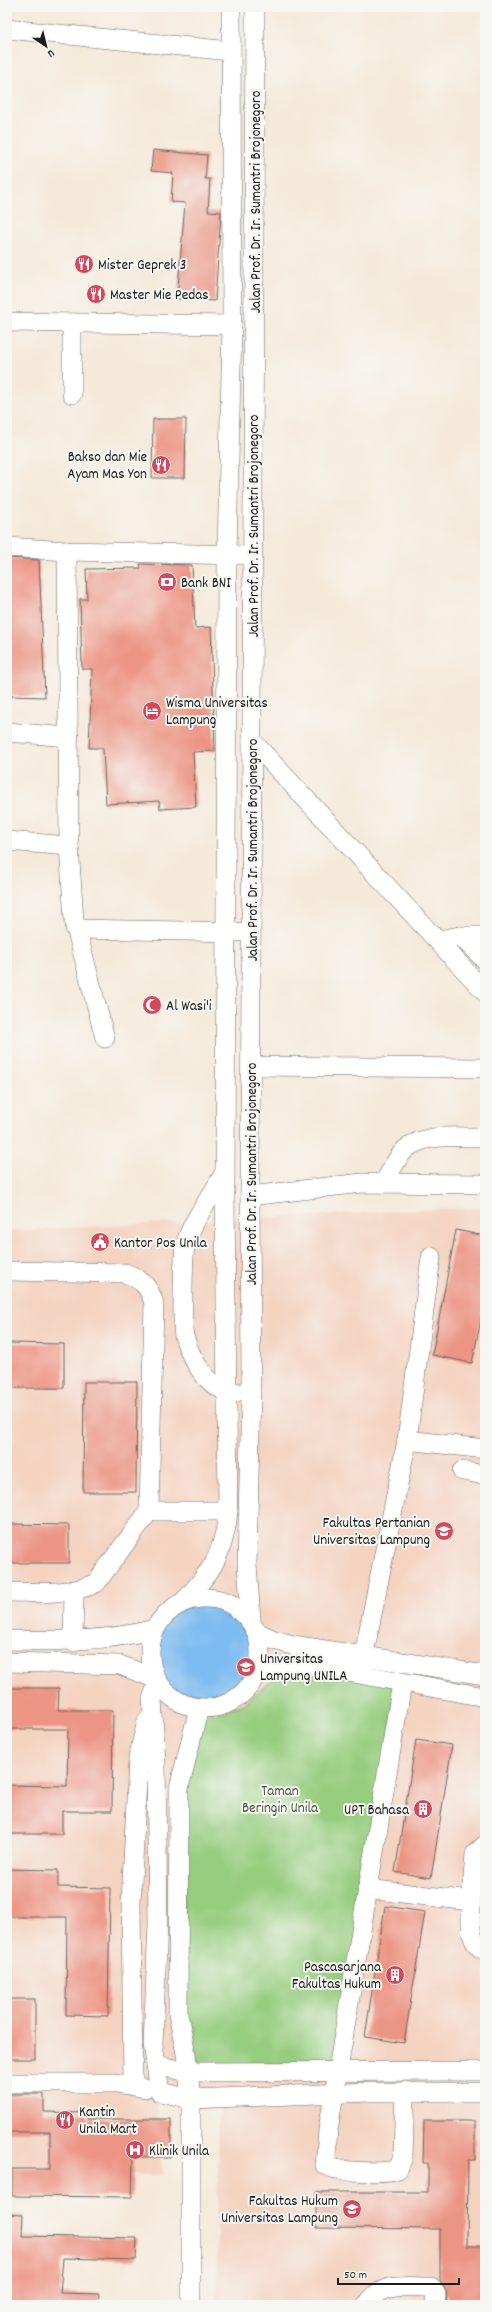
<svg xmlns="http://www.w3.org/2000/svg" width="492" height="2312" viewBox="0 0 492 2312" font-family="Dekko,sans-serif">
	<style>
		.built { fill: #f4d3c1 }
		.green { fill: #97cd7f; stroke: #5a744e }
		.water { fill: #7ebbf1; stroke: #4d6c86 }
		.building { fill: #ec9585 }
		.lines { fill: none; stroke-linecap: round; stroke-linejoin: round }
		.minor-casing { stroke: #68645e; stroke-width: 20 }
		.minor { stroke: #fff; stroke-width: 19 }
		.labels { text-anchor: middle; stroke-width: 4; stroke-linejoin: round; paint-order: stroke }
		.street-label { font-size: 15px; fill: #1c1c1c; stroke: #f6f6f2 }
		.poi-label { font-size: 15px; fill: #1c1c1c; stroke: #f6f6f2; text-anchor: start }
		.park-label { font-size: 15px; fill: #475a3f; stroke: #f6f6f2 }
	</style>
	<rect width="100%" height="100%" fill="#f6f6f2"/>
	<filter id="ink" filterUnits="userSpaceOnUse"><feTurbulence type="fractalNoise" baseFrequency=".025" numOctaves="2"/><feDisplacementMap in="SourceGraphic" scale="8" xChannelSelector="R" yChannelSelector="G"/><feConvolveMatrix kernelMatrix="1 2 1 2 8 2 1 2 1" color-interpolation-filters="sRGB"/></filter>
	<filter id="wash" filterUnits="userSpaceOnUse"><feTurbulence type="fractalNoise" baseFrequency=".012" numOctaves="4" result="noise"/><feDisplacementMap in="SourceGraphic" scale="16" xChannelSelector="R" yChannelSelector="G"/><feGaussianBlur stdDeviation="0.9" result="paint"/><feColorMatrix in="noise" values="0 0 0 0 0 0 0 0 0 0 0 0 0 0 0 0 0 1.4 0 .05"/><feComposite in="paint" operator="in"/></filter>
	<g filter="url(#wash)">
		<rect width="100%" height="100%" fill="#f5eada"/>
		<path class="built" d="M 485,1208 L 485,2305 L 216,2305 L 219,2110 L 157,2102 L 162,2175 L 7,2174 L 7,1231 L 420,1210 Z"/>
		<g class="green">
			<path d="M 342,1672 L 397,1686 L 338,2067 L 200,2069 L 187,2053 L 181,1790 L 199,1715 L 221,1712 L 245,1703 L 278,1675 Z"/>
			<path d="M 475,1840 L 485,1841 L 485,1942 L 466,1941 Z"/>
		</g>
		<circle class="water" cx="204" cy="1654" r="50"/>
		<g id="blocks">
			<g class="building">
				<path d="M 153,150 L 207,155 L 205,179 L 210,179 L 208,211 L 221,212 L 215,301 L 177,299 L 185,203 L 171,202 L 173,173 L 151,171 Z"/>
				<path d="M 153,419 L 186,419 L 185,478 L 152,478 Z"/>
				<path d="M 7,558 L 39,560 L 45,697 L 7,696 Z"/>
				<path d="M 140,564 L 192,565 L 195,628 L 211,627 L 215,751 L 193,752 L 196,807 L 160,809 L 159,801 L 106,804 L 103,748 L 89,748 L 92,669 L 82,669 L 80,599 L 87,599 L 86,569 L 141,568 Z"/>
				<path d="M 456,1230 L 485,1236 L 485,1300 L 472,1363 L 432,1355 Z"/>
				<path d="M 9,1343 L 64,1344 L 64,1388 L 9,1388 Z"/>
				<path d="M 84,1382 L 137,1382 L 136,1492 L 83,1492 Z"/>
				<path d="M 7,1524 L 69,1525 L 69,1563 L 7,1563 Z"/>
				<path d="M 7,1688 L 59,1688 L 58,1710 L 113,1710 L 112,1811 L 62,1811 L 62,1834 L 7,1834 L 7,1785 L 67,1786 L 68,1729 L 7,1729 Z"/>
				<path d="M 416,1740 L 452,1745 L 431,1878 L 395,1872 Z"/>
				<path d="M 7,1869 L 58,1870 L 58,1887 L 110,1888 L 108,2016 L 66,2015 L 67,1917 L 7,1917 Z"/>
				<path d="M 385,1906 L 425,1912 L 404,2043 L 365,2037 Z"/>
				<rect x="7" y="1999" width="28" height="60"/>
				<path d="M 7,2094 L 44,2094 L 44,2112 L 87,2113 L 87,2119 L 171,2119 L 171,2157 L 133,2157 L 132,2197 L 12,2196 L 12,2169 L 50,2169 L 50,2132 L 7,2132 Z"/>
				<path d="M 424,2121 L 475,2121 L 475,2160 L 468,2160 L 467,2246 L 485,2246 L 485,2305 L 446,2305 L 447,2294 L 440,2280 L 440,2229 L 316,2228 L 316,2192 L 428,2192 L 428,2163 L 423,2163 Z"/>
				<path d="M 7,2214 L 23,2215 L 22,2236 L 137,2238 L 136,2260 L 63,2258 L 60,2293 L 99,2294 L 98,2305 L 7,2305 Z"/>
			</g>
		</g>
	</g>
	<g filter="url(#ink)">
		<use href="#blocks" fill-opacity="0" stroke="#68645e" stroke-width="1"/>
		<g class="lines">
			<g class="minor-casing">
				<g id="minor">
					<path d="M 7,29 L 231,51"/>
					<path d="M 7,322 L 232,325"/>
					<path d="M 72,394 L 72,323"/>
					<path d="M 7,547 L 67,551 L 239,555"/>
					<path d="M 67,551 L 69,846 L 74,920 L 105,1038"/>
					<path d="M 7,732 L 69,737"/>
					<path d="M 252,741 L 485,992"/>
					<path d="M 7,841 L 69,846"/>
					<path d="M 75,929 L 238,932"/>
					<path d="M 460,936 L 485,960"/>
					<path d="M 438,940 L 460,936 L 485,936"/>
					<path d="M 251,1066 L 485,1068"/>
					<path d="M 224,1173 C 213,1196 189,1223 185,1248 C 183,1257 182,1328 184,1336 C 191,1359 209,1393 236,1392"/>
					<path d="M 384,1183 C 390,1173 397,1156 406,1149 C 425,1132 461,1138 485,1137"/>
					<path d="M 250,1196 L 362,1183 L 485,1184"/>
					<path d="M 7,1271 L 125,1273 C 141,1279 149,1286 154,1303 L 149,1511 L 96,1583 C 69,1596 36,1592 7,1592"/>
					<path d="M 407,1440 L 431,1257"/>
					<path d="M 462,1471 L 485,1475"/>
					<path d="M 149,1511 L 228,1511"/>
					<circle cx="205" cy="1653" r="55"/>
					<path d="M 184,1601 C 213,1570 224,1553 228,1511 L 225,1197 L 227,554 L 232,325 L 231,7"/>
					<path d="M 251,1620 L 247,1564 L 251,1392 L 250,1196 L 255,7"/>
					<path d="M 257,1632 L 274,1640 L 293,1645 L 485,1675"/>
					<path d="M 7,1640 C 57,1641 106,1642 155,1629"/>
					<path d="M 73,1642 L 74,1590"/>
					<path d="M 7,1662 L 120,1665 L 156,1679"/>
					<path d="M 362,1673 L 364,1654 L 407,1440 L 485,1449"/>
					<path d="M 256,1676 L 275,1668 L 309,1665 L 485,1697"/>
					<path d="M 158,1682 L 152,1699 L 156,1761 L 158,1923 L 153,2044 L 160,2092 L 191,2099 L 371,2092 L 485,2092"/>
					<path d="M 402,1683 L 328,2130 L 325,2165 C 333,2172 388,2174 398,2169 L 403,2157 L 405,2091"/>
					<path d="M 367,1889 L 471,1901 C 472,1920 466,1941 485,1951"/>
					<path d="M 471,1901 L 475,1854 L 485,1845"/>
					<path d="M 156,2065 L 188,2072 L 485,2071"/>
					<path d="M 7,2083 L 116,2083 L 145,2088"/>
					<path d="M 133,2084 L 131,1903 L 138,1759 L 147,1721"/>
					<path d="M 191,2305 L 191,2099 L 186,2054 L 178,2014 L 179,1788 L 199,1708"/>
					<path d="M 367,2305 C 382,2281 405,2287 431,2287 L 436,2294 L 435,2305"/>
				</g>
			</g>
			<use href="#minor" class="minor"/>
		</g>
	</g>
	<defs>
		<g id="restaurant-disc" transform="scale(1)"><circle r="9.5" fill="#d1495b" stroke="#f6f6f2"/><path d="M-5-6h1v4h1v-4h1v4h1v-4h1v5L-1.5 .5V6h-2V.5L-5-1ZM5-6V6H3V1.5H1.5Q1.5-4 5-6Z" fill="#fff"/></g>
		<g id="bank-disc" transform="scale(1)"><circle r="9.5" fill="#d1495b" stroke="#f6f6f2"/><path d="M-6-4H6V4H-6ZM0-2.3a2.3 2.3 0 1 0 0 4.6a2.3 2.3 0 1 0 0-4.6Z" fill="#fff"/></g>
		<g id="hotel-disc" transform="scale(1)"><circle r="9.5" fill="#d1495b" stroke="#f6f6f2"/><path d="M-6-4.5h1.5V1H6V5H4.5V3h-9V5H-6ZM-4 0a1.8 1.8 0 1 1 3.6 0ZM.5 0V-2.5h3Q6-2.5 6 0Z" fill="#fff"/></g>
		<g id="mosque-disc" transform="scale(1)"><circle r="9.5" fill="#d1495b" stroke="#f6f6f2"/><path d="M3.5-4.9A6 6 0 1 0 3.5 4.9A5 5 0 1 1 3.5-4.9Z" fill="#fff"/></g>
		<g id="civic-disc" transform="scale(1)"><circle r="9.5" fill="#d1495b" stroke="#f6f6f2"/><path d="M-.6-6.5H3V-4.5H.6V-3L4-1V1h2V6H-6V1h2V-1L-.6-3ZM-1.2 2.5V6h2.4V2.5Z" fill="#fff"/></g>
		<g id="university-disc" transform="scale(1)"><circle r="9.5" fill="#d1495b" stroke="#f6f6f2"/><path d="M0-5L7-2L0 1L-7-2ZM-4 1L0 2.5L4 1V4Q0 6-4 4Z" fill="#fff"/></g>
		<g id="building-disc" transform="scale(1)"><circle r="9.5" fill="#d1495b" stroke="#f6f6f2"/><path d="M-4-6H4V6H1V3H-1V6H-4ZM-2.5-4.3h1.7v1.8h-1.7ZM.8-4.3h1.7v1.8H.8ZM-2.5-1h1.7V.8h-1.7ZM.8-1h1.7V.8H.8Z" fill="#fff"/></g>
		<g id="hospital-disc" transform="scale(1)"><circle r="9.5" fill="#d1495b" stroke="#f6f6f2"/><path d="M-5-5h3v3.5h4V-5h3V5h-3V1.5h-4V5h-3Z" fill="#fff"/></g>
	</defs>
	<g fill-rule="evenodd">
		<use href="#restaurant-disc" x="84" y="264"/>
		<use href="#restaurant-disc" x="96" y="294"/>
		<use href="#restaurant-disc" x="161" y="465"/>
		<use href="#bank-disc" x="167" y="582"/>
		<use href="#hotel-disc" x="152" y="711"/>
		<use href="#mosque-disc" x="152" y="1005"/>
		<use href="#civic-disc" x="100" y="1242"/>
		<use href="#university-disc" x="444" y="1531"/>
		<use href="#university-disc" x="246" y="1667"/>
		<use href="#building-disc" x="423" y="1809"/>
		<use href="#building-disc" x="395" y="1975"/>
		<use href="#restaurant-disc" x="65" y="2120"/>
		<use href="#hospital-disc" x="135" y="2150"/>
		<use href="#university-disc" x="352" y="2209"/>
	</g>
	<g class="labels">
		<g class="street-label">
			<text transform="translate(255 202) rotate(-90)" y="5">Jalan Prof. Dr. Ir. Sumantri Brojonegoro</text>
			<text transform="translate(253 526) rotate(-90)" y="5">Jalan Prof. Dr. Ir. Sumantri Brojonegoro</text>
			<text transform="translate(252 850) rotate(-90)" y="5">Jalan Prof. Dr. Ir. Sumantri Brojonegoro</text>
			<text transform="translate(251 1174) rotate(-90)" y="5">Jalan Prof. Dr. Ir. Sumantri Brojonegoro</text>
		</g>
		<g class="poi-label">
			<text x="98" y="269">Mister Geprek 3</text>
			<text x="110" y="299">Master Mie Pedas</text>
			<text x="147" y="461" text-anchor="end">Bakso dan Mie<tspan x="147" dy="17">Ayam Mas Yon</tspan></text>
			<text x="181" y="587">Bank BNI</text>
			<text x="166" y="707">Wisma Universitas<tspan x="166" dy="17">Lampung</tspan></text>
			<text x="166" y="1010">Al Wasi'i</text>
			<text x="114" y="1247">Kantor Pos Unila</text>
			<text x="430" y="1527" text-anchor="end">Fakultas Pertanian<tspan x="430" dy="17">Universitas Lampung</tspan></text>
			<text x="260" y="1663">Universitas<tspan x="260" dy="17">Lampung UNILA</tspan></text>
			<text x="409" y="1814" text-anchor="end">UPT Bahasa</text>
			<text x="381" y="1971" text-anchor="end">Pascasarjana<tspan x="381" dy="17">Fakultas Hukum</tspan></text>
			<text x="79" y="2116">Kantin<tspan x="79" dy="17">Unila Mart</tspan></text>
			<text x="149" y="2155">Klinik Unila</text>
			<text x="338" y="2205" text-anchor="end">Fakultas Hukum<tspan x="338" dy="17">Universitas Lampung</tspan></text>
		</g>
		<g class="park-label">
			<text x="280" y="1795">Taman<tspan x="280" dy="17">Beringin Unila</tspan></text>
		</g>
	</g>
	<rect width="492" height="2312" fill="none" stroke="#f6f6f2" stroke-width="24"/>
	<g transform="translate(46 46) rotate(145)" stroke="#f6f6f2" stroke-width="3" paint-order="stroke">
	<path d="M0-3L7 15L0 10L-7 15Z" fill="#1c1c1c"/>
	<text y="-6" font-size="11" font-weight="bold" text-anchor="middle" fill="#1c1c1c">U</text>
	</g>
	<path d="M338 2278v6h121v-6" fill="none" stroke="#1c1c1c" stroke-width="2"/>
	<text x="344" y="2278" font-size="12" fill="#1c1c1c" stroke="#f6f6f2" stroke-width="3" paint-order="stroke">50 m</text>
</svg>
